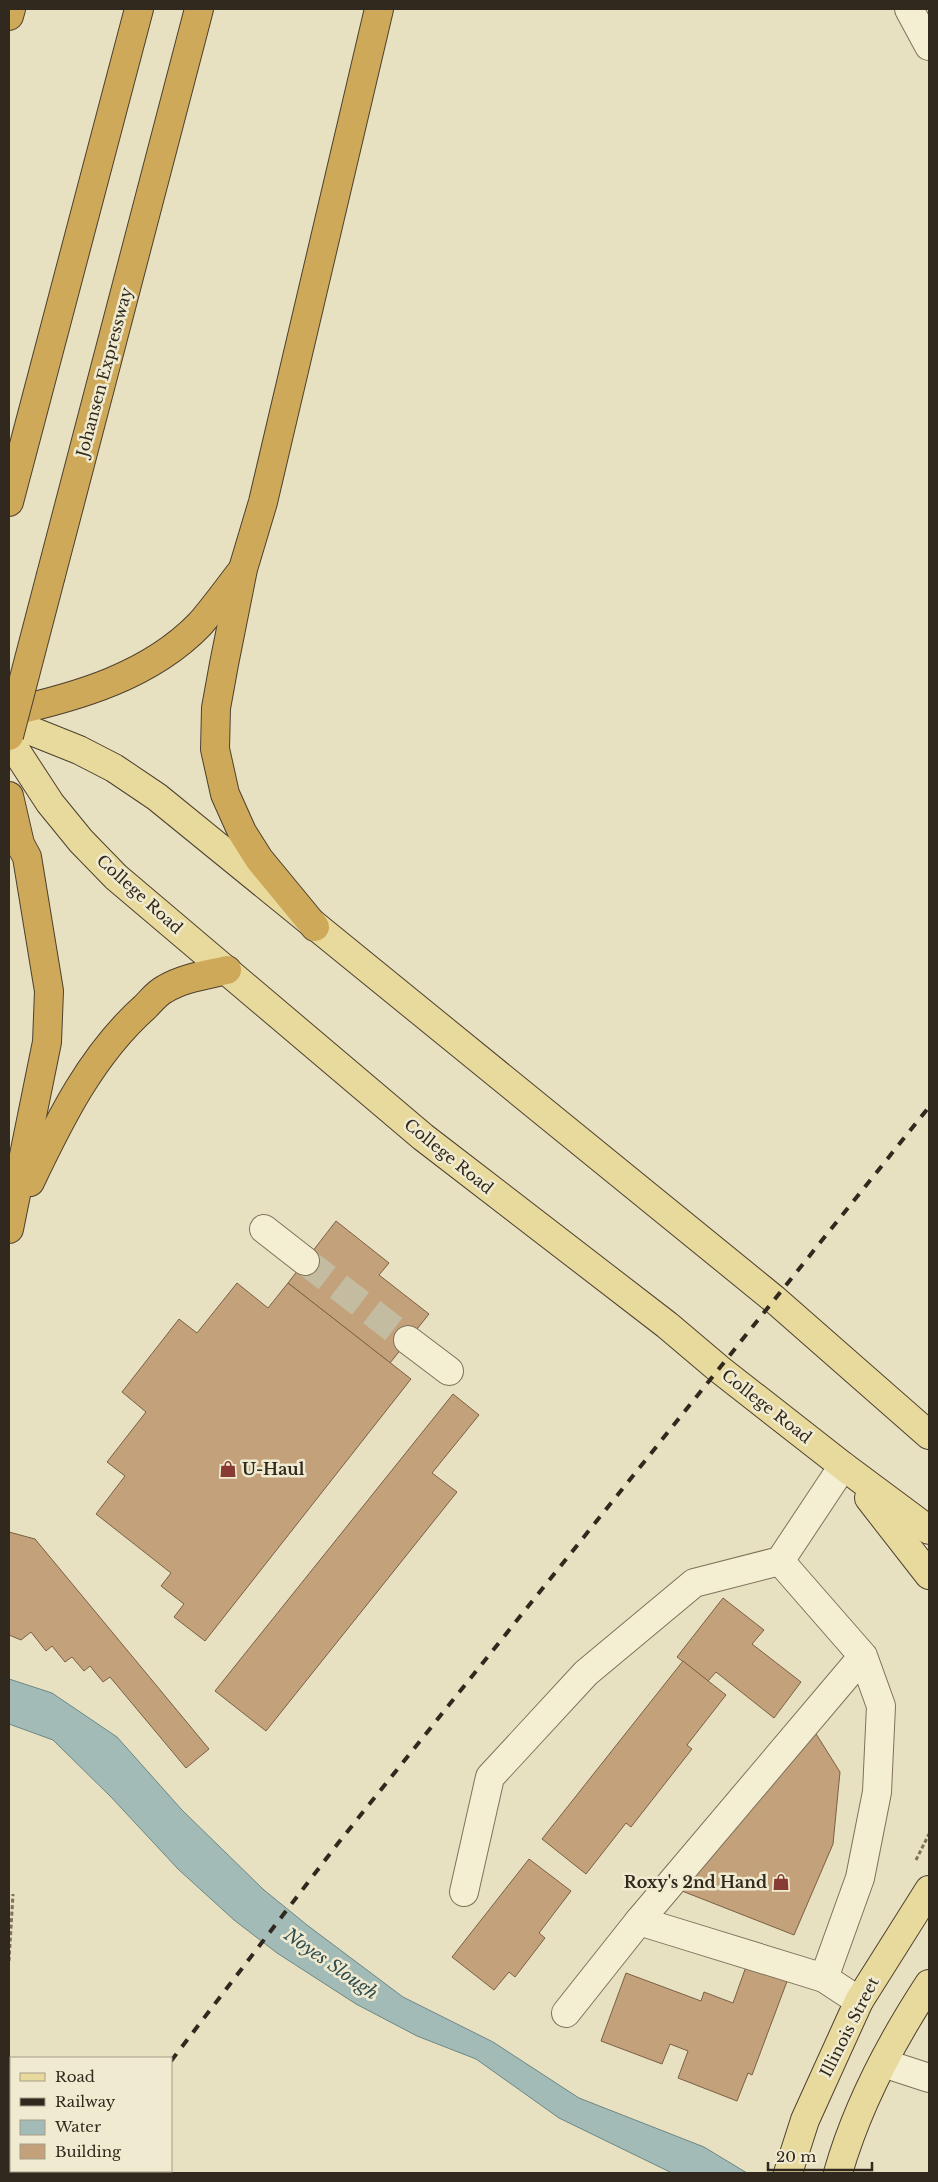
<svg xmlns="http://www.w3.org/2000/svg" width="938" height="2182" viewBox="0 0 938 2182" font-family="'Libre Baskerville',serif">
	<style>
		.water { fill: #a3bbb7; stroke: #6c8784 }
		.building { fill: #c2a17b; stroke: #7b6043 }
		.lines { fill: none; stroke-linecap: round; stroke-linejoin: round }
		.minor-tunnel { stroke: #c3bca0; stroke-width: 28; stroke-dasharray: 28 14; stroke-linecap: butt }
		.minor-casing { stroke: #7f725b; stroke-width: 30 }
		.major-casing { stroke: #4d402f; stroke-width: 30 }
		.highway-casing { stroke: #4d402f; stroke-width: 30 }
		.path { stroke: #7f725b; stroke-width: 3; stroke-dasharray: 4 2.5; stroke-linecap: butt }
		.minor { stroke: #f4eed3; stroke-width: 28 }
		.major { stroke: #e8d99c; stroke-width: 28 }
		.highway { stroke: #cfa95a; stroke-width: 28 }
		.rail { stroke: #31291d; stroke-width: 4; stroke-dasharray: 9 9; stroke-linecap: butt }
		.highway-bridge-casing { stroke: #4d402f; stroke-width: 30; stroke-linecap: butt }
		.highway-bridge { stroke: #cfa95a; stroke-width: 28 }
		.labels { text-anchor: middle; stroke-width: 5; stroke-linejoin: round; paint-order: stroke }
		.street-label { font-size: 16px; fill: #31291d; stroke: #f0ebd0 }
		.poi-label { font-size: 16px; font-weight: bold; fill: #31291d; stroke: #f0ebd0; text-anchor: start }
		.water-label { font-size: 18px; font-style: italic; fill: #2e4d4f; stroke: #f0ebd0 }
	</style>
	<rect width="100%" height="100%" fill="#e8e1c1"/>
	<path class="water" d="M 9,1679 L 52,1693 L 117,1737 L 182,1810 L 264,1890 L 307,1925 L 403,1997 L 493,2042 L 579,2098 L 704,2147 L 747,2173 L 672,2173 L 559,2118 L 476,2059 L 417,2036 L 356,2004 L 277,1953 L 234,1920 L 178,1869 L 111,1797 L 53,1740 L 9,1724 Z"/>
	<g class="building">
		<path d="M 336,1221 L 389,1263 L 379,1275 L 429,1314 L 390,1363 L 288,1283 Z"/>
		<path d="M 237,1283 L 268,1308 L 288,1283 L 411,1379 L 205,1641 L 174,1617 L 184,1604 L 161,1586 L 171,1573 L 96,1514 L 125,1476 L 107,1462 L 146,1412 L 122,1392 L 179,1319 L 197,1333 Z"/>
		<path d="M 453,1394 L 479,1415 L 432,1473 L 457,1492 L 266,1731 L 215,1691 Z"/>
		<path d="M 9,1532 L 35,1539 L 209,1749 L 186,1768 L 110,1677 L 103,1682 L 90,1666 L 84,1671 L 72,1657 L 65,1662 L 52,1646 L 46,1651 L 31,1632 L 21,1640 L 9,1635 Z"/>
		<path d="M 723,1598 L 764,1630 L 752,1644 L 801,1682 L 774,1718 L 716,1672 L 708,1681 L 677,1657 Z"/>
		<path d="M 683,1661 L 726,1695 L 687,1745 L 692,1749 L 631,1827 L 626,1823 L 586,1874 L 542,1839 Z"/>
		<path d="M 813,1729 L 840,1772 L 833,1844 L 794,1935 L 682,1891 Z"/>
		<path d="M 529,1859 L 571,1891 L 539,1933 L 545,1938 L 515,1977 L 509,1972 L 494,1990 L 452,1957 Z"/>
		<path d="M 748,1961 L 789,1976 L 752,2075 L 748,2073 L 737,2101 L 678,2078 L 688,2051 L 670,2044 L 662,2064 L 601,2041 L 626,1973 L 701,2001 L 704,1992 L 733,2003 Z"/>
	</g>
	<g class="lines">
		<path class="minor-tunnel" d="M 305,1261 L 408,1340"/>
		<g class="minor-casing">
			<g id="minor">
				<path d="M 909,9 L 929,46"/>
				<path d="M 264,1229 L 305,1261"/>
				<path d="M 408,1340 L 449,1371"/>
				<path d="M 780,1561 L 863,1656 L 881,1706 L 877,1792 L 860,1878 L 824,1978 L 639,1921 L 863,1656"/>
				<path d="M 464,1892 L 490,1777 L 586,1673 L 694,1583 L 780,1561 L 843,1466"/>
				<path d="M 824,1978 L 859,2001"/>
				<path d="M 566,2013 L 639,1921"/>
				<path d="M 883,2063 L 929,2078"/>
			</g>
		</g>
		<g class="major-casing">
			<g id="major">
				<path d="M 9,722 L 79,750 L 114,768 L 157,797 L 774,1299 L 929,1435"/>
				<path d="M 9,740 L 50,803 L 81,841 L 116,877 L 423,1137 L 667,1325 L 719,1369 L 843,1466 L 929,1530"/>
				<path d="M 869,1498 L 929,1575"/>
				<path d="M 788,2173 L 805,2120 L 859,2001 L 929,1890"/>
				<path d="M 838,2173 C 857,2106 891,2042 929,1984"/>
			</g>
		</g>
		<g class="highway-casing">
			<g id="highway">
				<path d="M 9,16 L 11,9"/>
				<path d="M 9,502 L 139,9"/>
				<path d="M 51,575 L 199,9"/>
				<path d="M 9,712 C 77,697 150,676 200,624 C 214,608 227,590 240,573"/>
				<path d="M 9,796 L 20,844 L 27,857 L 49,991 L 47,1042 L 9,1229"/>
				<path d="M 315,927 L 259,859 L 242,832 L 225,794 L 215,749 L 216,708 L 224,664 L 243,569 L 263,502 L 379,9"/>
				<path d="M 30,1182 C 60,1119 92,1054 145,1007 C 151,1001 157,993 165,989 C 183,978 206,975 227,970"/>
			</g>
		</g>
		<g class="path">
			<path d="M 916,1860 L 929,1834"/>
			<path d="M 9,1961 L 13,1894"/>
		</g>
		<use href="#minor" class="minor"/>
		<use href="#major" class="major"/>
		<use href="#highway" class="highway"/>
		<g class="rail">
			<path d="M 171,2061 L 339,1842 L 929,1107"/>
			<path d="M 83,2173 L 85,2171"/>
		</g>
		<g class="highway-bridge-casing">
			<path id="highway-bridge" d="M 9,736 L 51,575"/>
		</g>
		<use href="#highway-bridge" class="highway-bridge"/>
	</g>
	<defs>
		<g id="shop-bare" transform="scale(1.35)"><path d="M-5-2.5h2.3a2.7 3.5 0 0 1 5.4 0H5L5.5 6h-11ZM-1.5-2.5h3a1.5 2.3 0 0 0-3 0Z" fill="#873b32" stroke="#f0ebd0" stroke-width="2.5" paint-order="stroke"/></g>
	</defs>
	<g fill-rule="evenodd">
		<use href="#shop-bare" x="228" y="1469"/>
		<use href="#shop-bare" x="781" y="1882"/>
	</g>
	<g class="labels">
		<g class="street-label">
			<text transform="translate(104 372) rotate(-75)" y="6">Johansen Expressway</text>
			<text transform="translate(140 894) rotate(42)" y="6">College Road</text>
			<text transform="translate(449 1156) rotate(39)" y="6">College Road</text>
			<text transform="translate(767 1406) rotate(38)" y="6">College Road</text>
			<text transform="translate(849 2027) rotate(-63)" y="6">Illinois Street</text>
		</g>
		<g class="poi-label">
			<text x="242" y="1475">U-Haul</text>
			<text x="767" y="1888" text-anchor="end">Roxy's 2nd Hand</text>
		</g>
		<g class="water-label">
			<text transform="translate(331 1964) rotate(35)" y="6">Noyes Slough</text>
		</g>
	</g>
	<rect width="938" height="2182" fill="none" stroke="#31291d" stroke-width="20"/>
	<rect x="10" y="2057" width="162" height="115" fill="#f0ebd0" stroke="#a49d88"/>
	<rect x="20" y="2073" width="25" height="8" fill="#e8d99c" stroke="#a49d88"/>
	<text x="55" y="2082" font-size="15" fill="#31291d">Road</text>
	<rect x="20" y="2098" width="25" height="8" fill="#31291d" stroke="#a49d88"/>
	<text x="55" y="2107" font-size="15" fill="#31291d">Railway</text>
	<rect x="20" y="2120" width="25" height="15" fill="#a3bbb7" stroke="#a49d88"/>
	<text x="55" y="2132" font-size="15" fill="#31291d">Water</text>
	<rect x="20" y="2144" width="25" height="15" fill="#c2a17b" stroke="#a49d88"/>
	<text x="55" y="2157" font-size="15" fill="#31291d">Building</text>
	<path d="M768 2162v8h104v-8" fill="none" stroke="#31291d" stroke-width="2.5"/>
	<text x="776" y="2162" font-size="15" fill="#31291d" stroke="#f0ebd0" stroke-width="4" paint-order="stroke">20 m</text>
</svg>
